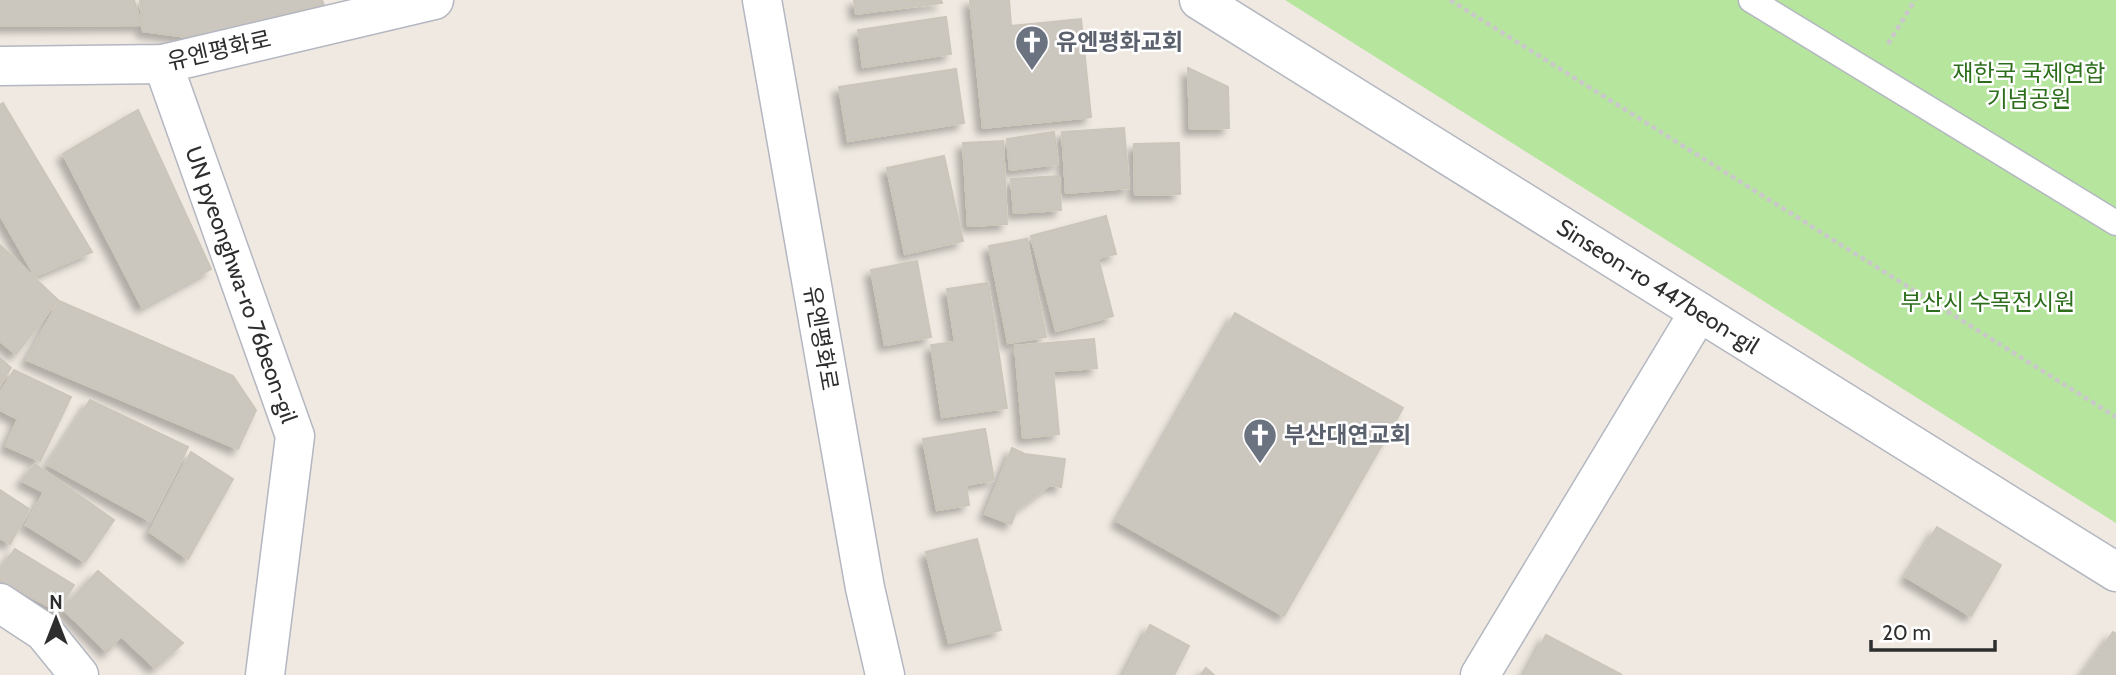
<svg xmlns="http://www.w3.org/2000/svg" width="2116" height="675" viewBox="0 0 2116 675" font-family="Cabin,'Noto Sans KR',sans-serif">
	<style>
		.green { fill: #b6e59e }
		.building { fill: #cbc7bf; stroke: #cbc5ba; stroke-width: 2; filter: url(#shadow) }
		.lines { fill: none; stroke-linecap: round; stroke-linejoin: round }
		.lane-casing { stroke: #b4b7c1; stroke-width: 27 }
		.street-casing { stroke: #b4b7c1; stroke-width: 41 }
		.secondary-casing { stroke: #b4b7c1; stroke-width: 41 }
		.path { stroke: #c9c9c9; stroke-width: 4.5; stroke-dasharray: 5 3.5; stroke-linecap: butt }
		.lane { stroke: #fff; stroke-width: 24 }
		.street { stroke: #fff; stroke-width: 38 }
		.secondary { stroke: #fff; stroke-width: 38 }
		.labels { text-anchor: middle; stroke-width: 5; stroke-linejoin: round; paint-order: stroke }
		.worship-label { font-size: 23px; font-weight: bold; fill: #5b616d; stroke: #fff; text-anchor: start }
		.street-label { font-size: 23px; fill: #2e2e2e; stroke: #fff }
		.park-label { font-size: 23px; fill: #2c6e1b; stroke: #fff }
	</style>
	<defs>
		<filter id="shadow"><feDropShadow dx="-6" dy="6" stdDeviation="3.5" flood-color="#0004"/></filter>
	</defs>
	<rect width="100%" height="100%" fill="#efe9e1"/>
	<path class="green" d="M 1285,0 L 2116,0 L 2116,523 Z"/>
	<g class="building">
		<path d="M 0,0 L 134,0 L 141,25 L 0,26 Z"/>
		<path d="M 140,0 L 322,0 L 324,5 L 194,38 L 143,31 Z"/>
		<path d="M 854,0 L 941,0 L 942,3 L 856,14 Z"/>
		<path d="M 970,0 L 1009,0 L 1011,26 L 1081,19 L 1091,117 L 983,128 Z"/>
		<path d="M 946,17 L 951,54 L 863,67 L 858,30 Z"/>
		<path d="M 1188,68 L 1228,87 L 1229,128 L 1190,129 Z"/>
		<path d="M 956,69 L 964,123 L 848,141 L 839,87 Z"/>
		<path d="M 3,103 L 92,252 L 35,276 L 0,215 L 0,105 Z"/>
		<path d="M 138,110 L 211,269 L 142,307 L 63,154 Z"/>
		<path d="M 1124,128 L 1129,188 L 1066,193 L 1062,132 Z"/>
		<path d="M 1054,132 L 1058,164 L 1010,170 L 1007,139 Z"/>
		<path d="M 1003,141 L 1007,224 L 968,226 L 963,143 Z"/>
		<path d="M 1179,143 L 1180,194 L 1135,195 L 1134,144 Z"/>
		<path d="M 944,156 L 963,241 L 905,254 L 887,168 Z"/>
		<path d="M 1059,176 L 1061,210 L 1014,213 L 1011,179 Z"/>
		<path d="M 1106,216 L 1116,254 L 1098,258 L 1113,316 L 1056,331 L 1031,236 Z"/>
		<path d="M 1027,239 L 1046,337 L 1008,343 L 989,246 Z"/>
		<path d="M 0,245 L 58,300 L 16,354 L 0,341 Z"/>
		<path d="M 917,261 L 931,337 L 885,345 L 871,270 Z"/>
		<path d="M 988,283 L 1007,408 L 942,417 L 931,345 L 955,342 L 947,289 Z"/>
		<path d="M 59,301 L 233,376 L 256,410 L 238,449 L 27,360 Z"/>
		<path d="M 1235,313 L 1403,408 L 1284,616 L 1117,521 Z"/>
		<path d="M 1094,339 L 1097,368 L 1053,371 L 1059,434 L 1023,438 L 1015,346 Z"/>
		<path d="M 0,358 L 11,368 L 0,384 Z"/>
		<path d="M 14,370 L 71,397 L 40,461 L 6,446 L 18,419 L 0,410 L 0,395 Z"/>
		<path d="M 90,400 L 188,447 L 150,521 L 48,465 Z"/>
		<path d="M 985,429 L 994,480 L 966,485 L 969,505 L 937,510 L 923,439 Z"/>
		<path d="M 1012,448 L 1025,454 L 1065,459 L 1061,487 L 1050,485 L 1017,509 L 1011,524 L 985,514 Z"/>
		<path d="M 191,452 L 233,479 L 188,559 L 150,532 Z"/>
		<path d="M 35,464 L 114,520 L 85,562 L 26,525 L 44,492 L 22,481 Z"/>
		<path d="M 0,490 L 29,509 L 10,544 L 0,538 Z"/>
		<path d="M 1937,527 L 2001,565 L 1971,616 L 1906,577 Z"/>
		<path d="M 977,539 L 1001,630 L 949,643 L 926,552 Z"/>
		<path d="M 15,549 L 74,585 L 58,611 L 0,581 L 0,569 Z"/>
		<path d="M 98,571 L 183,643 L 155,668 L 121,636 L 107,652 L 63,609 Z"/>
		<path d="M 1150,625 L 1189,646 L 1174,675 L 1124,675 Z"/>
		<path d="M 2113,632 L 2116,634 L 2116,675 L 2082,675 Z"/>
		<path d="M 1546,635 L 1622,675 L 1525,675 Z"/>
		<path d="M 1206,668 L 1214,675 L 1200,675 Z"/>
	</g>
	<g class="lines">
		<g class="lane-casing">
			<path id="lane" d="M 1751,0 L 2116,223"/>
		</g>
		<g class="street-casing">
			<g id="street">
				<path id="s1" d="M 1199,0 L 2116,572"/>
				<path id="s2" d="M 163,64 L 295,436 L 265,675"/>
				<path d="M 0,66 L 163,64 L 434,0"/>
				<path d="M 0,603 L 44,632 L 79,675"/>
				<path d="M 1480,675 L 1699,312"/>
			</g>
		</g>
		<g class="secondary-casing">
			<path id="secondary" d="M 762,0 L 865,588 L 885,675"/>
		</g>
		<g class="path">
			<path d="M 1450,0 L 2116,417"/>
			<path d="M 1888,44 L 1915,0"/>
		</g>
		<use href="#lane" class="lane"/>
		<use href="#street" class="street"/>
		<use href="#secondary" class="secondary"/>
	</g>
	<defs>
		<g id="church-pin" transform="scale(1.75)"><path d="M0 17L-7.5 6A9.5 9.5 0 1 1 7.5 6Z" fill="#6b7280" stroke="#fff"/><path d="M-1.2-6h2.4v3.5h3.3v2.4h-3.3V6h-2.4V-.1h-3.3v-2.4h3.3Z" fill="#fff"/></g>
	</defs>
	<g fill-rule="evenodd">
		<use href="#church-pin" x="1032" y="42"/>
		<use href="#church-pin" x="1260" y="435"/>
	</g>
	<g class="labels">
		<g class="worship-label">
			<text x="1056" y="50">유엔평화교회</text>
			<text x="1284" y="443">부산대연교회</text>
		</g>
		<g class="street-label">
			<text transform="translate(219 50) rotate(-13)" y="8">유엔평화로</text>
			<text dy="8" stroke="none"><textPath href="#s2" startOffset="234">UN pyeonghwa-ro 76beon-gil</textPath></text>
			<text dy="8" stroke="none"><textPath href="#s1" startOffset="541">Sinseon-ro 447beon-gil</textPath></text>
			<text transform="translate(821 338) rotate(80)" y="8">유엔평화로</text>
		</g>
		<g class="park-label">
			<text x="2029" y="81">재한국 국제연합<tspan x="2029" dy="26">기념공원</tspan></text>
			<text x="1988" y="310">부산시 수목전시원</text>
		</g>
	</g>
	<g transform="translate(56 619)" stroke="#ffffff" stroke-width="5" paint-order="stroke">
	<path d="M0-5L12 26L0 18L-12 26Z" fill="#2e2e2e"/>
	<text y="-10" font-size="19" font-weight="bold" text-anchor="middle" fill="#2e2e2e">N</text>
	</g>
	<path d="M1871 640v10h124v-10" fill="none" stroke="#2e2e2e" stroke-width="3.5"/>
	<text x="1882" y="640" font-size="21" fill="#2e2e2e" stroke="#ffffff" stroke-width="5" paint-order="stroke">20 m</text>
</svg>
